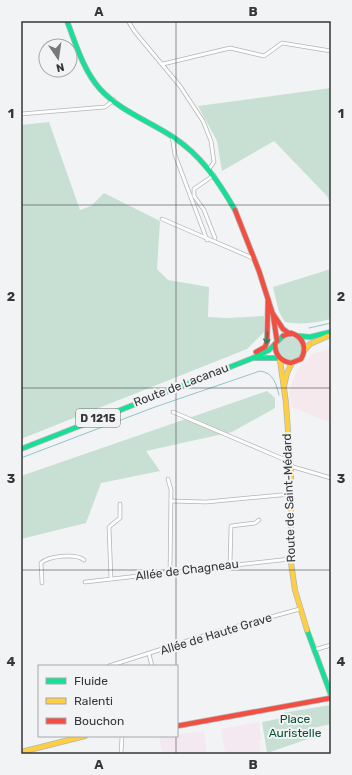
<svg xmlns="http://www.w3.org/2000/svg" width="352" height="775" viewBox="0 0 352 775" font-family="Rubik,sans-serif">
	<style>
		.industrial { fill: #f6e9ee }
		.education { fill: #f5e9f1 }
		.green { fill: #c7e0d3 }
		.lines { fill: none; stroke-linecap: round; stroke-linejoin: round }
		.stream { stroke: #93c3c9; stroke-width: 1 }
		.street-casing { stroke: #b4b5b6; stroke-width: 4.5 }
		.fast-casing { stroke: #b4b5b6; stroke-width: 6 }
		.slow-casing { stroke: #b4b5b6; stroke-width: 6 }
		.jam-casing { stroke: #b4b5b6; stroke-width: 6 }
		.street { stroke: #fdfdfd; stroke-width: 3 }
		.fast { stroke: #16e098; stroke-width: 4.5 }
		.slow { stroke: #ffcf43; stroke-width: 4.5 }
		.jam { stroke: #f24e42; stroke-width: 4.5 }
		.oneway { stroke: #288363 }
		.grid { fill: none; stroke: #363738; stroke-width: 1; stroke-opacity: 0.55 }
		.labels { text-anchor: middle; stroke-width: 4; stroke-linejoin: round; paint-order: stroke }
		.shield { fill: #f1f3f5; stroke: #6e6f71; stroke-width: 1 }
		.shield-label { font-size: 11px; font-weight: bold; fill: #363738 }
		.street-label { font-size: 12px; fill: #363738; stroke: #f1f3f5 }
		.park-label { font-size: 12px; fill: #094f33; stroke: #f1f3f5 }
		.neatline { fill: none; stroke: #363738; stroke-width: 1.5 }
		.grid-label { font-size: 13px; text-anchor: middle; font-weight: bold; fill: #363738 }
	</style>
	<rect width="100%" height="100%" fill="#f2f3f4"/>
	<path class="industrial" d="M 331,349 L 331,423 L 291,407 L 289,395 L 292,383 L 298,368 L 314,353 Z"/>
	<g class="education">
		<path d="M 259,722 L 262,740 L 259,740 L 261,754 L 223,754 L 225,753 L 221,729 Z"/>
		<path d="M 204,731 L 207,754 L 163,754 L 159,737 Z"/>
	</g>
	<g class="green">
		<path d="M 331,88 L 331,205 L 327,196 L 274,141 L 222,171 L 217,141 L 198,106 Z"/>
		<path d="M 49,122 L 80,210 L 91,206 L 104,193 L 160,221 L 157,269 L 168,280 L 209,287 L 208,317 L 227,318 L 264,316 L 264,332 L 247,349 L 21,439 L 21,125 Z"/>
		<path d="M 331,269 L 331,319 C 315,323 302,325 285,322 L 279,312 L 273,287 Z"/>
		<circle cx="290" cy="349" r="12"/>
		<path d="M 267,391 L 275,398 L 275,408 L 232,432 L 146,451 L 160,471 L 101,483 L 86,523 L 21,539 L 21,476 Z"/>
		<path d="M 331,705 L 331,724 L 309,729 L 311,738 L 267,753 L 262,722 L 283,718 L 282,713 Z"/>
	</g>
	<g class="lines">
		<g class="stream">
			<path d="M 309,328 L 331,323"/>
			<path d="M 21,458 L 155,407 L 260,371 C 274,373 276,384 279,395"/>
		</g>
		<g class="street-casing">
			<g id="street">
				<path d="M 128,21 L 135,32 L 180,86 L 203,121 L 211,141 L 214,162 L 209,169"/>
				<path d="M 163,64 L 230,48 L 264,56 L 282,43 L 331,51"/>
				<path d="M 21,114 L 105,107 L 114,100"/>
				<path d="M 172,136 L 175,155 L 207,240"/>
				<path d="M 214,175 L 194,189 L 194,196 L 204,210 L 215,238"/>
				<path d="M 162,219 L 255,259"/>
				<path d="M 173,412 L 281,458 L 290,458"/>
				<path d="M 290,466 L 331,478"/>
				<path d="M 168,479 L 171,490 L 170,572"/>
				<path d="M 171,501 L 206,502 L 291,494"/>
				<path d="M 230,565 L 231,526 L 255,523 L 259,520"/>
				<path d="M 111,579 L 109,527 L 120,518 L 120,504"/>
				<path d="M 85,582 L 290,559"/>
				<path d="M 42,583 L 41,563 C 48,556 76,553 84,560"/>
				<path d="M 314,650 L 331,645"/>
				<path d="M 149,654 L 152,666"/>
				<path d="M 109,666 L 212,633 L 300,609"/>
				<path d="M 121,754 L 122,736"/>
			</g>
		</g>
		<g class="fast-casing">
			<g id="fast">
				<path d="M 67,21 C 76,44 83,70 100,89 C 120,111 149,121 173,137 C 201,155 219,182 235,210"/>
				<path d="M 299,336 L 310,337 L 331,332"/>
				<path d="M 254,358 L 278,358"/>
				<path d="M 21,449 L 253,358 L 269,350 L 283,336"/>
				<path d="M 307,630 L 331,695"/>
			</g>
		</g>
		<g class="slow-casing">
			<g id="slow">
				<path d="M 304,351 L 310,344 L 328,336"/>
				<path d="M 280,360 L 286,403 L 291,474 L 291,563 L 295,590 L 307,630"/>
				<path d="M 284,386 L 287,373 L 292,363"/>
				<path d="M 21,752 L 85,736"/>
			</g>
		</g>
		<g class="jam-casing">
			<g id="jam">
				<path d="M 235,210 L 259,271 L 273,315 L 277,341"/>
				<path d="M 273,314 L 283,329 L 290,334"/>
				<path d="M 275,344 C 275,355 280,361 291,363 L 301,359 C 307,349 304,337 291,333 L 283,336"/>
				<path d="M 256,352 L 265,347 L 267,342 L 268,299"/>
				<path d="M 177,726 L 331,698"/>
			</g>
		</g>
		<use href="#street" class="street"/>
		<use href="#fast" class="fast"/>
		<use href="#slow" class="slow"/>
		<use href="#jam" class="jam"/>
	</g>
	<defs><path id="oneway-shaft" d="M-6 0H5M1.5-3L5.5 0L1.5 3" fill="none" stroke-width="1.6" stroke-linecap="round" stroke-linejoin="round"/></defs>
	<use class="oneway" href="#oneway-shaft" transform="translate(267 338) rotate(96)"/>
	<path class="grid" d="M 176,21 L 176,666M 21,205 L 331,205M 21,388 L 331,388M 21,570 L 331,570M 176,736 L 176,754"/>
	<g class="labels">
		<rect class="shield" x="76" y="409" width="44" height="18" rx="3"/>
		<g class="shield-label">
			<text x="98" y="422">D 1215</text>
		</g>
		<g class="street-label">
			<text transform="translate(181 385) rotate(-21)" y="4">Route de Lacanau</text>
			<text transform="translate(289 498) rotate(-92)" y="4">Route de Saint-Médard</text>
			<text transform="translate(187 570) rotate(-7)" y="4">Allée de Chagneau</text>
			<text transform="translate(216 634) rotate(-17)" y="4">Allée de Haute Grave</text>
		</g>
		<g class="park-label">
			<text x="295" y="723">Place<tspan x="295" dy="14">Auristelle</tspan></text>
		</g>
	</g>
	<rect width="352" height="775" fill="none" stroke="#f1f3f5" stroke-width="44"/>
	<rect x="38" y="665" width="140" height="72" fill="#f1f3f5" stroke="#a6a8a9"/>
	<rect x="46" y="678" width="20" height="6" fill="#16e098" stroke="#a6a8a9"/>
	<text x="74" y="685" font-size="12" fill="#363738">Fluide</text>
	<rect x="46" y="698" width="20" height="6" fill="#ffcf43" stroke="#a6a8a9"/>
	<text x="74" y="705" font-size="12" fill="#363738">Ralenti</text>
	<rect x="46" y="718" width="20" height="6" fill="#f24e42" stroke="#a6a8a9"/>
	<text x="74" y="725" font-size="12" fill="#363738">Bouchon</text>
	<g transform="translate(58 58) rotate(167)"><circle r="19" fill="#f1f3f5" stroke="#a6a8a9"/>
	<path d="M0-3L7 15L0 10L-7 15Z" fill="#78797a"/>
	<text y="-6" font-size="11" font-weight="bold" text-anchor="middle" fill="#363738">N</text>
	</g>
	<rect x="22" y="22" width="308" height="731" class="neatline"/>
	<g class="grid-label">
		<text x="99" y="16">A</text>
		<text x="253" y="16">B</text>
		<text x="11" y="118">1</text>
		<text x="341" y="118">1</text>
		<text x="11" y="301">2</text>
		<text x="341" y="301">2</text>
		<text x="11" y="483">3</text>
		<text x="341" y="483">3</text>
		<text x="11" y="666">4</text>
		<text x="341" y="666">4</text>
		<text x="99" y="769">A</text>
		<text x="253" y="769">B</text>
	</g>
</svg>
